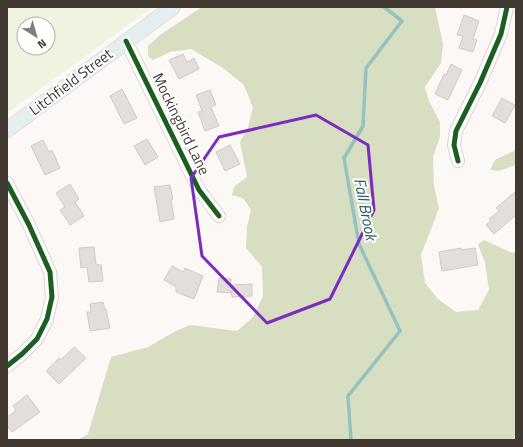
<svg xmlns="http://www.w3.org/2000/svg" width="523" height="447" viewBox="0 0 523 447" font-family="'Titillium Web',sans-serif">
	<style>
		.green { fill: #eff3df; fill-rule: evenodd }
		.forest { fill: #d8dec2 }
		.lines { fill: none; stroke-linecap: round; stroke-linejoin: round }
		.stream { stroke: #94c2c1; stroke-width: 3.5 }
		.building { fill: #e4dedb; stroke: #d1cbc8 }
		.minor-casing { stroke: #dbd5d2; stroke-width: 14 }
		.major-casing { stroke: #d8d5d3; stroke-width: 16 }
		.minor { stroke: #fefefe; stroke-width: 12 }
		.major { stroke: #e5eeef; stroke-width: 15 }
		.cycleway-casing { stroke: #fff; stroke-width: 8 }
		.cycleway { stroke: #1b5e20; stroke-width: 5 }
		.marked { fill: none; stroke: #7b2cbf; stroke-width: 3; stroke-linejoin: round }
		.labels { text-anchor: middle; stroke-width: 4; stroke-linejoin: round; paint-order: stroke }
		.street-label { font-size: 15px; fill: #423933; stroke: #fff }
		.water-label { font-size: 16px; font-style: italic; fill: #286060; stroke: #fff }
	</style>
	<rect width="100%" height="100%" fill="#fbf8f6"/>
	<path class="green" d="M 7,7 L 153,7 L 7,113 ZM 24,24 L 48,24 L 48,48 L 24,48 Z"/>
	<g class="forest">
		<path d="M 202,7 L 435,7 L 443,44 L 441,63 L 425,87 L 429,101 L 440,122 L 440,137 L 433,157 L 434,186 L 439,208 L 421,255 L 425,283 L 438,299 L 456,312 L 478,310 L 489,290 L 485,263 L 478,244 L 484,240 L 512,253 L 516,251 L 516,440 L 78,440 L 88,434 L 111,357 L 148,347 L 176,331 L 190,325 L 237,331 L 253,317 L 263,296 L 262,267 L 246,248 L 247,227 L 251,210 L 243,198 L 232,195 L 234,187 L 247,177 L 240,142 L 248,127 L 253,108 L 244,85 L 223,68 L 191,49 L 170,52 L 153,60 L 148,56 L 148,46 L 160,35 Z"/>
		<path d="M 516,150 L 516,165 L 499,171 L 490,170 L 495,160 Z"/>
	</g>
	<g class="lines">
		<path class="stream" d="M 351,440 L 348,396 L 400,331 L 359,244 L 344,158 L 363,126 L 366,68 L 402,21 L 384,7"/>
	</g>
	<g class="building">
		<path d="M 464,15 L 479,21 L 473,39 L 477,40 L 473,52 L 459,48 L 463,36 L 457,35 Z"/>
		<path d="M 183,54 L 187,62 L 194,58 L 199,69 L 179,79 L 169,60 Z"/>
		<path d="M 451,64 L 462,70 L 448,100 L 435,94 L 444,74 L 446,75 Z"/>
		<path d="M 122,89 L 137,118 L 124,124 L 110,96 Z"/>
		<path d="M 210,90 L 216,105 L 211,107 L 219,126 L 205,131 L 198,112 L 202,111 L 196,95 Z"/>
		<path d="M 502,98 L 515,105 L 505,123 L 492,116 Z"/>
		<path d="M 147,139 L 158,157 L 145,165 L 134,146 Z"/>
		<path d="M 43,140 L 49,152 L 52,150 L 60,168 L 45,175 L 31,146 Z"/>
		<path d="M 230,145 L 240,164 L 225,171 L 216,152 Z"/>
		<path d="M 70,184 L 79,199 L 75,202 L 84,216 L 70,225 L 60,210 L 65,207 L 56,193 Z"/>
		<path d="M 170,185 L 173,199 L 171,200 L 174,219 L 160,222 L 154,187 Z"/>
		<path d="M 516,191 L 516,215 L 494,234 L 486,225 L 491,221 L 489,219 L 499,211 L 496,208 Z"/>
		<path d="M 94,247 L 96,265 L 101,265 L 103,281 L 89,282 L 87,267 L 81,268 L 79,248 Z"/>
		<path d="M 461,248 L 461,250 L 475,248 L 478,265 L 442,271 L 439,252 Z"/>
		<path d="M 172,266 L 183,272 L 185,268 L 203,276 L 194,299 L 176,292 L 176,287 L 164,280 Z"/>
		<path d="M 219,278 L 231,279 L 231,285 L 252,284 L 252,296 L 232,297 L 231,291 L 231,293 L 217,292 Z"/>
		<path d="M 103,302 L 105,310 L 106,309 L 110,328 L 90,331 L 87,312 L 91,312 L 90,304 Z"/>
		<path d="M 74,347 L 86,358 L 59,384 L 46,371 L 59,358 L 61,360 Z"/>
		<path d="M 27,395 L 40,412 L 12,432 L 7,426 L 7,417 L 16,411 L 13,406 Z"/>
	</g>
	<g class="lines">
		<g class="minor-casing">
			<g id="minor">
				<path d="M 126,41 L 199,190 L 219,216"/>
				<path d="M 458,161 L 454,145 L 456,131 L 480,83 L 501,34 L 507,7"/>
				<path d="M 7,183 L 29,225 L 50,272 L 52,297 L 47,319 L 37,339 L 22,354 L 7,366"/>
			</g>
		</g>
		<g class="major-casing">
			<path id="major" d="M 7,130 L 173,7"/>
		</g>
		<use href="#minor" class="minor"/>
		<use href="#major" class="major"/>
		<g class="cycleway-casing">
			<g id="cycleway">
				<path d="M 126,41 L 199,190 L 219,216"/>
				<path d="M 458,161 L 454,145 L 456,131 L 480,83 L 501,34 L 507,7"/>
				<path d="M 7,183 L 29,225 L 50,272 L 52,297 L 47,319 L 37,339 L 22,354 L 7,366"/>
			</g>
		</g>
		<use href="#cycleway" class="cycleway"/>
	</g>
	<path class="marked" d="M 316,115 L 368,145 L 374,210 L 330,299 L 267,323 L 202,256 L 191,178 L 219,137 Z"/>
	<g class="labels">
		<g class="street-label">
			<text transform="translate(71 82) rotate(-37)" y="5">Litchfield Street</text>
			<text transform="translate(181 124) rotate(64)" y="5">Mockingbird Lane</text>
		</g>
		<g class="water-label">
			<text transform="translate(366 209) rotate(79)" y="6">Fall Brook</text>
		</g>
	</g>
	<rect width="523" height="447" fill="none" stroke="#423933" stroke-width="16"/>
	<g transform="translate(36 36) rotate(143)"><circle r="19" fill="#ffffff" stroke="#b3b0ad"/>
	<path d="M0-3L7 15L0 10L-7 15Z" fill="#837c77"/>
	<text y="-6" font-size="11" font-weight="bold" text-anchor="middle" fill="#423933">N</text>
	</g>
</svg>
